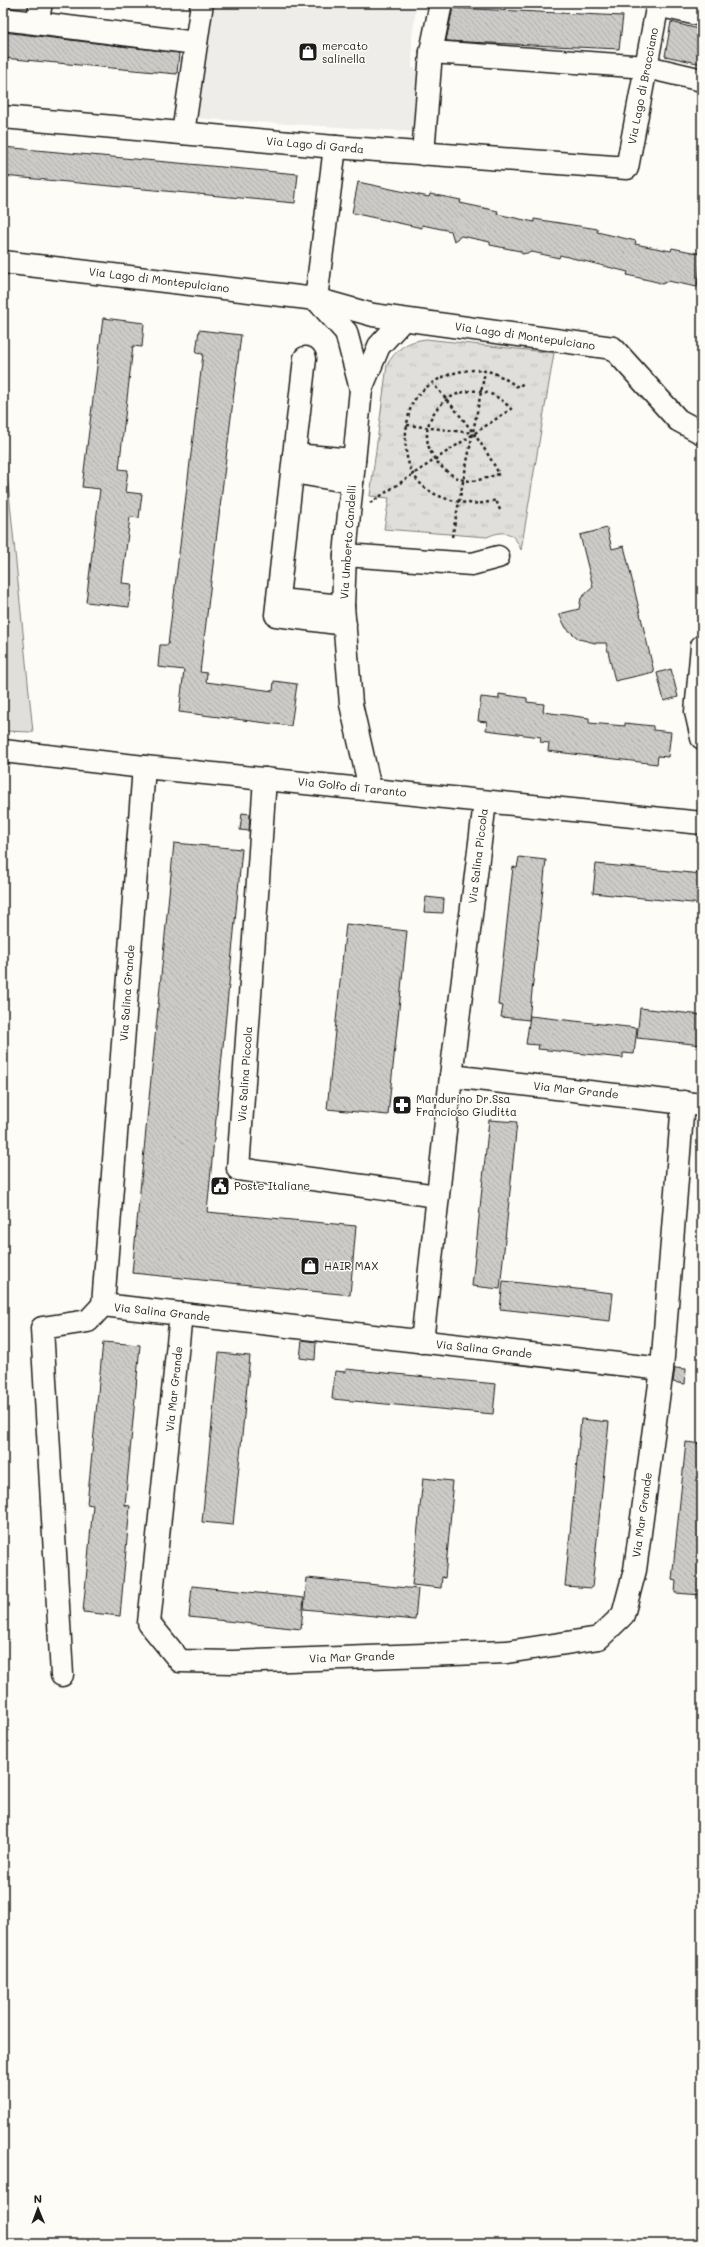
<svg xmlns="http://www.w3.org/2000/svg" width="705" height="2247" viewBox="0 0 705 2247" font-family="Mali,sans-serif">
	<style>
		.built { fill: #eeede9 }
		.grass { fill: url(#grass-tufts); stroke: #7e7e7c }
		.pitch { fill: #e0dfdb; stroke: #7e7e7c }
		.building { fill: url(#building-back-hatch); stroke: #1c1c1c }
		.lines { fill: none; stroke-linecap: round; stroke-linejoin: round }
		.minor-casing { stroke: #1c1c1c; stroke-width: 25 }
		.path { stroke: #1c1c1c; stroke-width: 2.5; stroke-dasharray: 3 3; stroke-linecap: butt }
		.minor { stroke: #fdfcf7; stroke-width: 22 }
		.labels { text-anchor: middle; stroke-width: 3; stroke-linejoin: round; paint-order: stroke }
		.poi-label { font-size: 11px; fill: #1c1c1c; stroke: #fdfcf7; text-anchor: start }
		.street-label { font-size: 11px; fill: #1c1c1c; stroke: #fdfcf7 }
	</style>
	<defs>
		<pattern id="grass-tufts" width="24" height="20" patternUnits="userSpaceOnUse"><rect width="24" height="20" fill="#e0dfdb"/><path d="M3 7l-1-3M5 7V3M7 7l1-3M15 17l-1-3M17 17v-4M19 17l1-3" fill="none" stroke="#c0bfbb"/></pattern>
		<pattern id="building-back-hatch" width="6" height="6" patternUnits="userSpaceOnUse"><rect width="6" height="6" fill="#cccbc8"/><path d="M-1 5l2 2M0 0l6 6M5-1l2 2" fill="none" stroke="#afaeab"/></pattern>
	</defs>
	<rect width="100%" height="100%" fill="#fdfcf7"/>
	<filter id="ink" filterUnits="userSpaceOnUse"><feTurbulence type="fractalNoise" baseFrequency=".025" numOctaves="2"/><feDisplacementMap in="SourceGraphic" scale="8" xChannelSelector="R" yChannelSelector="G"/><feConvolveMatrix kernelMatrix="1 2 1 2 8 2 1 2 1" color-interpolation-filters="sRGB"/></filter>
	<g filter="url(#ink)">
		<path class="built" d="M 210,3 L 417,3 L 412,37 L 412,68 L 424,69 L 419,132 L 193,118 Z"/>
		<path class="grass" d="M 426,339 L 554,353 L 521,550 C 514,532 505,529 487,537 L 384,529 L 389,498 L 370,496 L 387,365 C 396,349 407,341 426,339 Z"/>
		<path class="pitch" d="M 3,433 L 33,732 L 3,731 Z"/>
		<g class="building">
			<path d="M 453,8 L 623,16 L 619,49 L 446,41 Z"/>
			<path d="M 671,22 L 702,30 L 702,64 L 665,56 Z"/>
			<path d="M 3,32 L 179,53 L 177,74 L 3,58 Z"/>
			<path d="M 3,147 L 298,174 L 295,203 L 3,176 Z"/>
			<path d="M 358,182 L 429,197 L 430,194 L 461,200 L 460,203 L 498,211 L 497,214 L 534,222 L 534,219 L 598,229 L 597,232 L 636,241 L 635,244 L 671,251 L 672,248 L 702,254 L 697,287 L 668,281 L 662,284 L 657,282 L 627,275 L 628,272 L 560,255 L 559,258 L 532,252 L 522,254 L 520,251 L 490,245 L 490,242 L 471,238 L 461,236 L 454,241 L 451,231 L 422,225 L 422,228 L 352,213 Z"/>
			<path d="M 103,318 L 144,323 L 142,347 L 133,346 L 119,469 L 128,470 L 125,492 L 142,494 L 139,518 L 130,517 L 122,583 L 132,584 L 129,607 L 86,602 L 100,489 L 82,487 Z"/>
			<path d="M 199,330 L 241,335 L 200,672 L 207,673 L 206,682 L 273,691 L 274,681 L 297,684 L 291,726 L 179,712 L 184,670 L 158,667 L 160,645 L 168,645 L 203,354 L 196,353 Z"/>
			<path d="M 607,528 L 612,549 L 624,546 L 654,672 L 615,681 L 606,643 L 595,643 L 579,639 L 566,628 L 559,614 L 579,609 L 581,598 L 593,587 L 580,535 Z"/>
			<path d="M 671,669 L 678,697 L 664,701 L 657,673 Z"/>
			<path d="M 499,694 L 527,698 L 527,702 L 544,704 L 543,712 L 589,718 L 589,723 L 625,726 L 625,723 L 653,726 L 653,730 L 671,732 L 668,757 L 658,756 L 657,764 L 548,751 L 549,743 L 540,742 L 541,737 L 486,730 L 487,722 L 478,721 L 481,697 L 499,699 Z"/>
			<path d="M 242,813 L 250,814 L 249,831 L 240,830 Z"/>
			<path d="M 174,843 L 242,849 L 207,1212 L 356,1226 L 350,1295 L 132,1273 Z"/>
			<path d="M 519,857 L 546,860 L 529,1020 L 501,1017 L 503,1006 L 498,1005 L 513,867 L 517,868 Z"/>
			<path d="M 596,864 L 702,874 L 702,904 L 593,893 Z"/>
			<path d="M 426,897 L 444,899 L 443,913 L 424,912 Z"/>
			<path d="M 346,924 L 407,931 L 388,1115 L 327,1109 Z"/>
			<path d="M 640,1008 L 702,1015 L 702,1045 L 637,1038 Z"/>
			<path d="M 530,1016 L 637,1028 L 634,1054 L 623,1053 L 623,1058 L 538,1049 L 539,1045 L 526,1044 Z"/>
			<path d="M 489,1120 L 517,1122 L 500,1289 L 472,1286 Z"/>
			<path d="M 503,1281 L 613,1293 L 610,1321 L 500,1309 Z"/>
			<path d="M 302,1340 L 316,1342 L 315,1360 L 300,1358 Z"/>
			<path d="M 103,1342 L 140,1345 L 125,1505 L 130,1506 L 120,1616 L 83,1612 L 93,1505 L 87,1504 Z"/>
			<path d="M 219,1353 L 250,1356 L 233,1525 L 202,1522 Z"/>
			<path d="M 675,1368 L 686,1369 L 685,1384 L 673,1382 Z"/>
			<path d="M 346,1369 L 496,1384 L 493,1414 L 332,1399 L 335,1371 L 346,1372 Z"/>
			<path d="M 581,1419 L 609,1422 L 592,1588 L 565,1586 Z"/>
			<path d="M 686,1442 L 702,1444 L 702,1595 L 675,1593 L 676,1581 L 672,1580 Z"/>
			<path d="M 423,1478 L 452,1481 L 451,1491 L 453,1491 L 445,1578 L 442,1577 L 441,1588 L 412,1585 Z"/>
			<path d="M 307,1578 L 418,1589 L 415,1620 L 304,1609 Z"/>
			<path d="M 192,1586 L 304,1598 L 301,1629 L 189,1617 Z"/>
		</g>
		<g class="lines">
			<g class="minor-casing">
				<g id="minor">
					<path d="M 657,5 L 702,15"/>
					<path d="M 3,19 L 196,43"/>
					<path d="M 37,23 L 41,3"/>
					<path d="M 431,52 L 647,67 L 702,80"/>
					<path d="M 3,117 L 335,147 L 627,168 L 658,3"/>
					<path d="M 183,133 L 202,3"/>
					<path d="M 423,154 L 431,52 L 441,3"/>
					<path d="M 3,262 L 316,299 L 373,315 L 613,348 L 678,420 L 702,433"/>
					<path d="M 316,299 L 335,147"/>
					<path d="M 316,299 L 346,332 L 361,389"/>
					<path d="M 305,358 L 276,615 L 345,624"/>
					<path d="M 294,455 L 354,460"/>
					<path d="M 293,472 L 352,482"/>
					<path d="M 345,555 L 472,564 L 498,557"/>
					<path d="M 278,600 L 343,606"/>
					<path d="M 702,646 L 696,712 L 702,738"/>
					<path d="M 3,751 L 144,767 L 702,823"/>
					<path d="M 144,767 L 103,1305 L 662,1369"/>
					<path d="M 265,779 L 238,1169 L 437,1196"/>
					<path d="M 370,789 L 351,704 L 343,606 L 345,555 L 361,389 L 379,346 L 403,320"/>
					<path d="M 451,1076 L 702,1105"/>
					<path d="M 181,1314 L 149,1623 L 180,1661 L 232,1662 L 507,1652 L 599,1638 L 623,1615 L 635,1570 L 662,1369 L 683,1102"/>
					<path d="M 422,1342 L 451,1076 L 485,802"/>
					<path d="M 62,1675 L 42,1328 L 88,1321 L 103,1305"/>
				</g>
			</g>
			<g class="path">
				<path d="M 407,425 L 473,433"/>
				<path d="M 370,503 L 511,409 C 470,362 404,416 435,459 C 442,469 452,477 464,480 C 476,483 488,477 499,474 C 482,441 458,412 433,384"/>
				<path d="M 500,510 L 496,500 C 481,505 467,504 451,500 C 416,491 403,467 406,432 C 407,423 409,410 413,402 C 429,377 464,365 491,372 C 500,375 510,382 518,387 L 525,382"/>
				<path d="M 452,537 L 485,372"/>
			</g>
			<use href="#minor" class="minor"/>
		</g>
	</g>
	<defs>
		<g id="shop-square" transform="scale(1)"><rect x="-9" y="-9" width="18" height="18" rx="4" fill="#1c1c1c" stroke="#fdfcf7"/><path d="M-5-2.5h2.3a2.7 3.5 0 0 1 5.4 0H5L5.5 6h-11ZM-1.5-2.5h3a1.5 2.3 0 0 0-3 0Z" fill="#fff"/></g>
		<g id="pharmacy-square" transform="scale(1)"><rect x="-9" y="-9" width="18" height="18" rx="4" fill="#1c1c1c" stroke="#fdfcf7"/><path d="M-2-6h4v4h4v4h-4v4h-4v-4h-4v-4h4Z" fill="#fff"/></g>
		<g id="civic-square" transform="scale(1)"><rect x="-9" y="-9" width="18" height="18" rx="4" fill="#1c1c1c" stroke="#fdfcf7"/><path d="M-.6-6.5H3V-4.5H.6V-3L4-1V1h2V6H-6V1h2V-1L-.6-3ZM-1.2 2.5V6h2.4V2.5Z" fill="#fff"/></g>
	</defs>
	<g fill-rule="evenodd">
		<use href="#shop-square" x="308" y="52"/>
		<use href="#pharmacy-square" x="402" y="1105"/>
		<use href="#civic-square" x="220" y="1186"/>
		<use href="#shop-square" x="310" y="1266"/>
	</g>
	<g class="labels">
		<g class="poi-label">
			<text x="322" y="50">mercato<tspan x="322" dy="13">salinella</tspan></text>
			<text x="416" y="1103">Mandurino Dr.Ssa<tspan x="416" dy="13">Francioso Giuditta</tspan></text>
			<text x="234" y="1190">Poste Italiane</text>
			<text x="324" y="1270">HAIR MAX</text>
		</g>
		<g class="street-label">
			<text transform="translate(643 86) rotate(-79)" y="4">Via Lago di Bracciano</text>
			<text transform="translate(315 145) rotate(5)" y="4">Via Lago di Garda</text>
			<text transform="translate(159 280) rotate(7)" y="4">Via Lago di Montepulciano</text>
			<text transform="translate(525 336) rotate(8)" y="4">Via Lago di Montepulciano</text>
			<text transform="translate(348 542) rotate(-86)" y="4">Via Umberto Candelli</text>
			<text transform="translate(352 787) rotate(6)" y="4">Via Golfo di Taranto</text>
			<text transform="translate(478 856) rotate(-83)" y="4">Via Salina Piccola</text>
			<text transform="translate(127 993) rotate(-86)" y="4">Via Salina Grande</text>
			<text transform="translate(245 1074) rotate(-86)" y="4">Via Salina Piccola</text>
			<text transform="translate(576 1090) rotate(6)" y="4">Via Mar Grande</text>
			<text transform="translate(162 1312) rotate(6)" y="4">Via Salina Grande</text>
			<text transform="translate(484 1349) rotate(6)" y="4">Via Salina Grande</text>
			<text transform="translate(174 1389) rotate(-84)" y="4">Via Mar Grande</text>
			<text transform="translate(642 1515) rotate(-82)" y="4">Via Mar Grande</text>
			<text transform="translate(352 1657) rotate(-2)" y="4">Via Mar Grande</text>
		</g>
	</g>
	<rect width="705" height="2247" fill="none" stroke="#fdfcf7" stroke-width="16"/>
	<rect x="8" y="8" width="689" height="2231" fill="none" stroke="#1c1c1c" stroke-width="1.5" filter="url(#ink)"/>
	<g transform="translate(38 2209) rotate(359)" stroke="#fdfcf7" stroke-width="3" paint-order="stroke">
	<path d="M0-3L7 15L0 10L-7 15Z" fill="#1c1c1c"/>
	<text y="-6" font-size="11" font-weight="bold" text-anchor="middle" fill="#1c1c1c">N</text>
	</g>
</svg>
